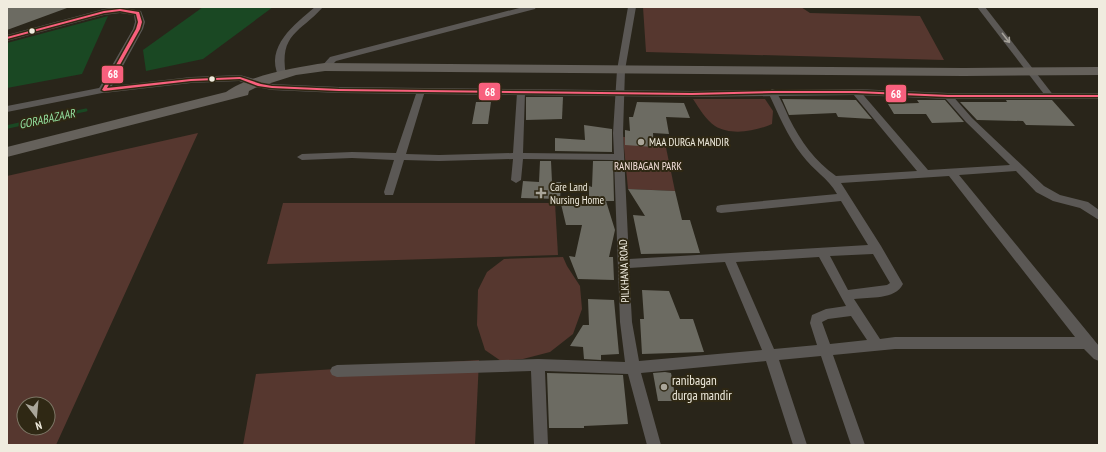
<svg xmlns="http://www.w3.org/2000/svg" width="1106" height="452" viewBox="0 0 1106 452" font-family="'PT Sans Narrow',sans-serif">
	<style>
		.green { fill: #56372f; fill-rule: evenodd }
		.water { fill: #1a4823 }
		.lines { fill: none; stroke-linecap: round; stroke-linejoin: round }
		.stream-far1 { stroke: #1a4823; stroke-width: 3 }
		.stream { stroke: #1a4823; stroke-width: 3.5 }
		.building { fill: #6c6b62 }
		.minor { fill: #5b5855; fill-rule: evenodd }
		.tertiary { fill: #5b5855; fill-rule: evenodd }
		.primary { fill: #65615b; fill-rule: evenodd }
		.bus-1-casing { stroke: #2f2814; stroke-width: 3 }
		.bus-1 { fill: #f8607d; fill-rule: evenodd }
		.oneway { stroke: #a6a29a }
		.bus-dot { fill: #f0ecdf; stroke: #2f2814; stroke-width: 1.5 }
		.poi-dot { fill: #aaa69a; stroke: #2f2814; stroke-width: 1.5 }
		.labels { text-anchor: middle; stroke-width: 4; stroke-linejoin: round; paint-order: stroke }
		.poi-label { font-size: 11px; fill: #f0ecdf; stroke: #2f2814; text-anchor: start }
		.park-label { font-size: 11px; fill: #f3ded9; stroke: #2f2814 }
		.street-label { font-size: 11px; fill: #f0ecdf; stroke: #2f2814 }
		.water-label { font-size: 12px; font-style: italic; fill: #93df9e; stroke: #2f2814 }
		.near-poi-label { font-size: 13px; fill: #f0ecdf; stroke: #2f2814; text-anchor: start }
		.line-badge { stroke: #2f2814; stroke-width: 1.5 }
		.badge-label { font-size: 11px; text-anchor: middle; font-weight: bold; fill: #fff }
	</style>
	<rect width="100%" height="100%" fill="#29251a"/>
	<g class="green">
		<path d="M 643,7 L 801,7 L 810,13 L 920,16 L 944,60 L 646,52 Z"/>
		<path d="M 693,99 L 765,99 L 773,111 L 772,124 C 756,131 731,136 715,126 C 706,120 699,108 693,99 Z"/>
		<path d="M 198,133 L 56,445 L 7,445 L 7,176 ZM 24,404 L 48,404 L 48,428 L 24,428 Z"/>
		<path d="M 623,137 L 664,138 L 675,191 L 628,189 Z"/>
		<path d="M 283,203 L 555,203 L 558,255 L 267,264 Z"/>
		<path d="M 563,257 L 567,266 L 580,286 L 582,309 L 573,334 L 550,352 L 523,359 L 501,361 L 485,350 L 477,325 L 478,290 L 487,272 L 504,259 Z"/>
		<path d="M 479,360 L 475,445 L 243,445 L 256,374 Z"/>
	</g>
	<g class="water">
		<path d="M 203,7 L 273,7 L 203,59 L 146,71 L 143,50 Z"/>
		<path d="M 108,16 L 82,74 L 7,88 L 7,43 Z"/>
	</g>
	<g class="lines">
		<path class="stream-far1" d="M 57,116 L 86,110"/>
		<path class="stream" d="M 7,127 L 61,115"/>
	</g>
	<g class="building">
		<path d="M 7,7 L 67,7 L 67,8 L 7,30 Z"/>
		<path d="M 526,97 L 563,97 L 562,119 L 526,120 Z"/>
		<path d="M 782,99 L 856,100 L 872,119 L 838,117 L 836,113 L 789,115 Z"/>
		<path d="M 917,100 L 945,100 L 964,122 L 932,123 L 926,114 L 894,114 L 888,104 L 919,103 Z"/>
		<path d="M 1006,100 L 1052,100 L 1075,126 L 1026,125 L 1023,121 L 977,120 L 960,102 L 1007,102 Z"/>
		<path d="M 476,102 L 491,102 L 488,124 L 472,124 Z"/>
		<path d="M 637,102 L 684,103 L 690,118 L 666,117 L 669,134 L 653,133 L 654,147 L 625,145 L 625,130 L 630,131 L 629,117 L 633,117 Z"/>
		<path d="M 584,125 L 612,129 L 612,152 L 555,151 L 555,138 L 585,140 Z"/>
		<path d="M 540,161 L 551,161 L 552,182 L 561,182 L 560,199 L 521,198 L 523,181 L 539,182 Z"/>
		<path d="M 593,161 L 613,161 L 614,201 L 606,201 L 615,230 L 609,257 L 613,257 L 614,280 L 578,279 L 569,256 L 575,257 L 582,225 L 566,225 L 561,204 L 589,204 L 589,186 L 592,187 Z"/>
		<path d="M 628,189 L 675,191 L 682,220 L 690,220 L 700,253 L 641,254 L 633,215 L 645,216 Z"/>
		<path d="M 642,290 L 669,291 L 680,319 L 693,319 L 704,352 L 642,354 L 640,319 L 644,319 Z"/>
		<path d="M 588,299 L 614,300 L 619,354 L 601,355 L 601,360 L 584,359 L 583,347 L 570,346 L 583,325 L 589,325 Z"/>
		<path d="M 665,372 L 671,373 L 676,401 L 658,401 L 653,373 Z"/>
		<path d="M 547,373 L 623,375 L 628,424 L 584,426 L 584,428 L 549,428 Z"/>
	</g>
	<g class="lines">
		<g class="minor">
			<path d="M 315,7 L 323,7 C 300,33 279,33 286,75 L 285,77 L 279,77 C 264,47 295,24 315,7 Z"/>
			<path d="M 523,7 L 536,7 L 535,9 L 336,61 L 328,69 L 322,69 L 321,67 L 330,57 Z"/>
			<path d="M 628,7 L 636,7 L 625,70 L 623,133 L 629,259 L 868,245 L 841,201 L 721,213 L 717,212 L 716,209 L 717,206 L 721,205 L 837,194 C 828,178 813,170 802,155 C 787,136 778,113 768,92 L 772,89 L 775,90 C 781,99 785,109 789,118 C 801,142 815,161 836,176 L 917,171 L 853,94 L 852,92 L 856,89 L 859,90 L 928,170 L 1010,165 L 966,122 L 945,98 L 944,96 L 948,93 L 951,94 L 972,118 L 1044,186 L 1060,195 L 1088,202 L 1099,210 L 1099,220 L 1080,208 L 1053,201 L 1036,192 L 1016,171 L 959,175 L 1099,346 L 1099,361 L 1094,359 L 1084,349 L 895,349 L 833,355 L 865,445 L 851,445 L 821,356 L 779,360 L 807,445 L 793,445 L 766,361 L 641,373 L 661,445 L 647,445 L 628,374 L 545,371 L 548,445 L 534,445 L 531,371 L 337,377 L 332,375 L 330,371 L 332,367 L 337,365 L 538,359 L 625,362 L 620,322 L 614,160 L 523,159 L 521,180 L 516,183 L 511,180 L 513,159 L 439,161 L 404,160 L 394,192 L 393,195 L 385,195 L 384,192 L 394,160 L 352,158 L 302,160 L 297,157 L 302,154 L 352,152 L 396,153 L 417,91 L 421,88 L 425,91 L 406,154 L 439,155 L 513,153 L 517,93 L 521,90 L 525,93 L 523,153 L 614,154 L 613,133 L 617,70 ZM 949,176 L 1075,337 L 895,337 L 880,339 L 854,299 C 870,297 895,300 903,284 L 881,246 L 841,183 ZM 873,254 L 890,283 L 887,285 L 848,290 L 830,256 ZM 819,257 L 846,306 L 826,309 L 812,315 L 810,323 L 817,345 L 774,349 L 736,262 ZM 725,262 L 762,350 L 639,361 L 632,322 L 629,268 ZM 851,316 L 867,340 L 830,344 L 822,322 L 828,319 Z"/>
			<path d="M 977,7 L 985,7 L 1054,96 L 1053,98 L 1047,98 Z"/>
			<path d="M 104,87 L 108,90 L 107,92 L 7,112 L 7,106 Z"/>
		</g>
		<path class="tertiary" d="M 120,7 L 141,11 L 145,22 L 143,29 L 112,86 L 191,77 L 240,75 L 272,84 L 339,87 L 692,91 L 856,89 L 948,93 L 1099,93 L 1099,99 L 948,99 L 856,95 L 692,97 L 339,93 L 272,90 L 256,87 L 239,81 L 191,83 L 104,93 L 98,90 L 133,29 L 135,22 L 134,15 L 120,13 L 104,15 L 7,41 L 7,35 L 104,9 Z"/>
		<path class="primary" d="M 325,63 L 964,68 L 1099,67 L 1099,75 L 964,76 L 325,71 L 296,75 L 255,88 L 249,91 L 248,95 L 7,157 L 7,147 L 226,92 C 249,75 297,67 325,63 Z"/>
		<g class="bus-1-casing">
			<path id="bus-1" d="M 120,9 L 139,12 L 142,22 L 140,29 L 107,88 L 191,79 L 240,77 L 261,84 L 272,86 L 339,89 L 692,93 L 772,91 L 856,91 L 948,95 L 1099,95 L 1099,97 L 948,97 L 856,93 L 772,93 L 692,95 L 339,91 L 272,88 L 258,86 L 240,79 L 191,81 L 104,91 L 102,90 L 136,29 L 138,22 L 136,14 L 120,11 L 104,13 L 7,39 L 7,37 L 104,11 Z"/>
		</g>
		<use href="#bus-1" class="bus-1"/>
	</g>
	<defs><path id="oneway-shaft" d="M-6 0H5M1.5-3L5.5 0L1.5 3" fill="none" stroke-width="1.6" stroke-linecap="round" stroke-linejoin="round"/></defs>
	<use class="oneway" href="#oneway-shaft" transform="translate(1006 38) rotate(52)"/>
	<g class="bus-dot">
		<circle cx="32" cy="31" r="3.5"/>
		<circle cx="212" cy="79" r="3.5"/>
	</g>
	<g class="poi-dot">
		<circle cx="641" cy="142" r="4"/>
		<path d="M539 187h4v4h4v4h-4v4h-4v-4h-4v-4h4z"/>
		<circle cx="664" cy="387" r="4"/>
	</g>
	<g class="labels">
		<g class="poi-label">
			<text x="649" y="146">MAA DURGA MANDIR</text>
			<text x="550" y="191">Care Land<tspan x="550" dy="13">Nursing Home</tspan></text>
		</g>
		<g class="park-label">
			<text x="648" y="170">RANIBAGAN PARK</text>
		</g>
		<g class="street-label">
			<text transform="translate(624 271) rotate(-92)" y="4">PILKHANA ROAD</text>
		</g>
		<g class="water-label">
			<text transform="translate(47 119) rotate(-12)" y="4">GORABAZAAR</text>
		</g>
		<g class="near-poi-label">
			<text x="672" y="385">ranibagan<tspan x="672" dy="15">durga mandir</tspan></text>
		</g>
	</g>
	<g class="line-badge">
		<rect x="101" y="65" width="23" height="19" rx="4" fill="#f8607d"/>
		<rect x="478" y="82" width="23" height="19" rx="4" fill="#f8607d"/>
		<rect x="885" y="84" width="22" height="19" rx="4" fill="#f8607d"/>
	</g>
	<g class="badge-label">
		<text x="113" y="78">68</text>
		<text x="490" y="96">68</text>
		<text x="896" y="98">68</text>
	</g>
	<rect width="1106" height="452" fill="none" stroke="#f0ecdf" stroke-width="16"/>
	<g transform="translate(36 416) rotate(164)"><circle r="19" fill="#2f2814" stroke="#7c7665"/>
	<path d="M0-3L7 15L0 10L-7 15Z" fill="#aaa69a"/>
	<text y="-6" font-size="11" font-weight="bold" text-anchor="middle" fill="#f0ecdf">N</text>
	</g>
</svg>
